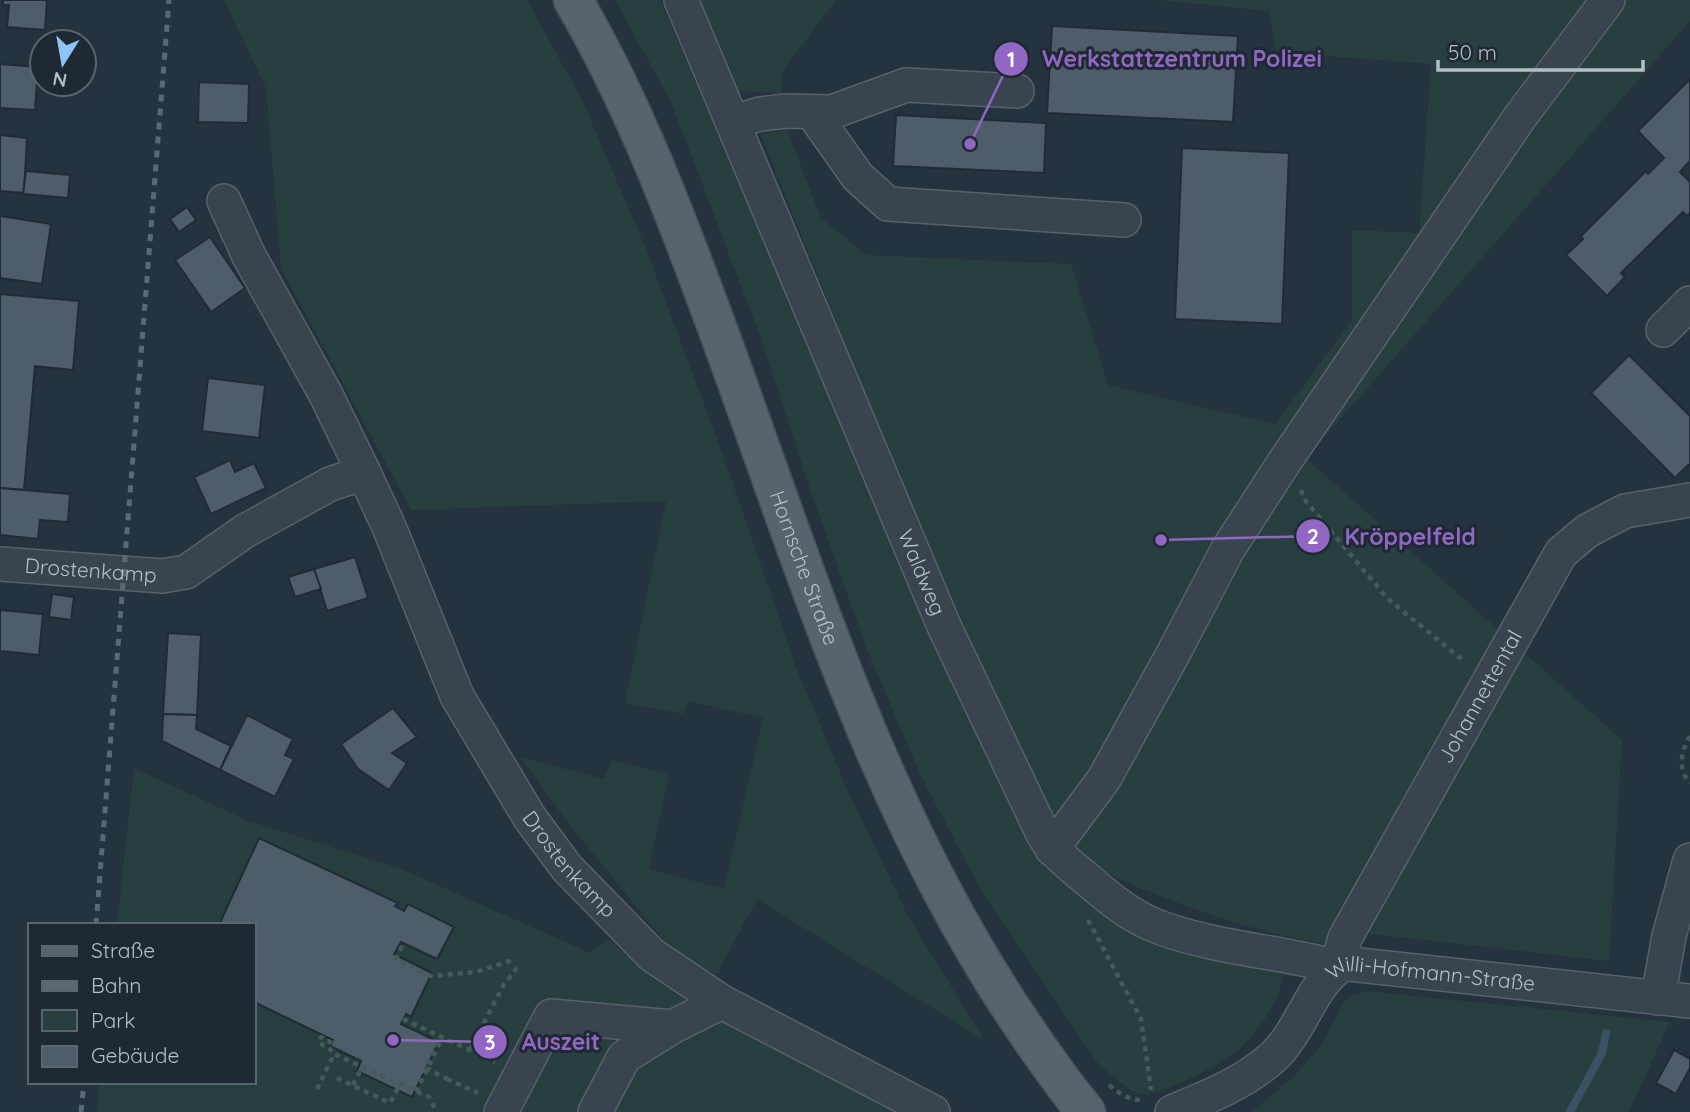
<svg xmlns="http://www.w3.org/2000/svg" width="1690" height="1112" viewBox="0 0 1690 1112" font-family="Quicksand,sans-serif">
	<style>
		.green { fill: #273f3e }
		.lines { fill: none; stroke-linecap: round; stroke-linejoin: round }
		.stream { stroke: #395264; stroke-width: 8 }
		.building { fill: #4e5d69; stroke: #202b35; stroke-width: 2 }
		.minor-casing { stroke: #57626c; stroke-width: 36 }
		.major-casing { stroke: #45505a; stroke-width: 41 }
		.path { stroke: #455b5a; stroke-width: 4.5; stroke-dasharray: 5 5; stroke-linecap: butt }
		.minor { stroke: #39444e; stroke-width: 33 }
		.major { stroke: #57646e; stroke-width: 38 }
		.rail { stroke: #5b6975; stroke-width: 5; stroke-dasharray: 7 7; stroke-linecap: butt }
		.path-bridge { stroke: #455b5a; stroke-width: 4.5; stroke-dasharray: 5 5; stroke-linecap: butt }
		.labels { text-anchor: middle; stroke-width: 6; stroke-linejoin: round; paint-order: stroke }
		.street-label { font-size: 21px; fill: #b5bfc9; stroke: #1e2933 }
		.leader { fill: none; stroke: #9267c3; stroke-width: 2.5 }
		.callout-dot { fill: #9267c3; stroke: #1e2933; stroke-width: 2.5 }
		.mark-label { font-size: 21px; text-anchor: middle; font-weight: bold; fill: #fff }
		.callout-label { font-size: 23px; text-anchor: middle; font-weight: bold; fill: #9267c3; stroke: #1e2933; stroke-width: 6; stroke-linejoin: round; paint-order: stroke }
	</style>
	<rect width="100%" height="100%" fill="#25333e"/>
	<g class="green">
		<path d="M 224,0 L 527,0 L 582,100 L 646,249 L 724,458 L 796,667 L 847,789 L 909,918 L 985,1041 L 757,899 L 717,974 L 689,961 L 666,943 L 565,819 L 521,757 L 604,779 L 612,760 L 669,774 L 649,869 L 724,889 L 763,718 L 688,701 L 683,714 L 625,703 L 666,501 L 411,510 L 281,268 L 266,88 Z"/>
		<path d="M 615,0 L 660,0 L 962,702 L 1012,804 L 1061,877 L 1103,915 L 1157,940 L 1269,964 L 1284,974 C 1278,1002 1261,1029 1241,1047 C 1226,1062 1166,1094 1145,1094 C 1128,1093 1109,1073 1097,1062 L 982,892 L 922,778 L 866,647 L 810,489 L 761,338 L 671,102 Z"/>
		<path d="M 696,0 L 836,0 L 782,72 L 782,93 L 736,91 Z"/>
		<path d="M 1158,0 L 1690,0 L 1690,21 L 1306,458 L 1622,740 L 1609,961 L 1335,930 L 1326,944 C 1269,935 1214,917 1160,896 C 1136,886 1108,876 1087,860 C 1072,848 1061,830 1050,813 L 957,622 L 761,135 L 787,129 L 821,218 L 867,255 L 1071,264 L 1108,385 L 1275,424 L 1352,320 L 1352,230 L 1419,233 L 1431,64 L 1276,52 L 1269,11 Z"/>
		<path d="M 134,768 L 248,821 L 399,868 L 590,953 L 607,939 L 649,973 L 895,1112 L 97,1112 L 100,1082 L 254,1082 L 254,925 L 117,925 Z"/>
		<path d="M 1366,991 L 1670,1022 L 1629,1112 L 1252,1112 L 1294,1076 L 1322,1044 L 1343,1004 L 1350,996 Z"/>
	</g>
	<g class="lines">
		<path class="stream" d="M 1570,1112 L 1602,1053 L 1606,1033"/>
	</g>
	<g class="building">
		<path d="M 3,0 L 47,0 L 45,30 L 7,27 L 9,5 L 3,5 Z"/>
		<path d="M 1052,26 L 1238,36 L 1233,122 L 1047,113 Z"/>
		<path d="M 0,64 L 38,67 L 35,110 L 0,108 Z"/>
		<path d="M 1690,79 L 1690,161 L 1680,172 L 1690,182 L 1690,213 L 1687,216 L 1683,212 L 1621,273 L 1625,277 L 1607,296 L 1566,255 L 1583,239 L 1581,236 L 1646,171 L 1648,174 L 1664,158 L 1638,131 Z"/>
		<path d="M 199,82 L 249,84 L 248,123 L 198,122 Z"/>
		<path d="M 896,115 L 1046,123 L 1044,173 L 893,166 Z"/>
		<path d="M 0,135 L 27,138 L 24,193 L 0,191 Z"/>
		<path d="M 1182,148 L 1289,153 L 1282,324 L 1175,319 Z"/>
		<path d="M 26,171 L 70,175 L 68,198 L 23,194 Z"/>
		<path d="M 187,207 L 196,220 L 179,232 L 170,219 Z"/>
		<path d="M 0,216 L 51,224 L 42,284 L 0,278 Z"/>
		<path d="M 210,237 L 245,288 L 211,312 L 175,260 Z"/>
		<path d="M 0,294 L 79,301 L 73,370 L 35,366 L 24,490 L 0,488 Z"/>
		<path d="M 1629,355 L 1690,416 L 1690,466 L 1688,465 L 1675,478 L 1591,393 Z"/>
		<path d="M 208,378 L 265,385 L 259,438 L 202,431 Z"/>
		<path d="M 230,460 L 235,472 L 254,463 L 266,488 L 211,514 L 194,477 Z"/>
		<path d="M 0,488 L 70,494 L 68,522 L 40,520 L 38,539 L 0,535 Z"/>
		<path d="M 355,557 L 368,598 L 327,611 L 314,569 Z"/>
		<path d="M 314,569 L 321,589 L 295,597 L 288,577 Z"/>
		<path d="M 52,594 L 74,597 L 71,620 L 49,617 Z"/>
		<path d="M 0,610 L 43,614 L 39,655 L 0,651 Z"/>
		<path d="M 168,633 L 201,635 L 197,715 L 163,714 Z"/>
		<path d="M 393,708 L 417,737 L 392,753 L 407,763 L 389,790 L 358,769 L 341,744 Z"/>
		<path d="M 163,714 L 197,715 L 196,729 L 231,746 L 220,770 L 162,741 Z"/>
		<path d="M 247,715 L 293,739 L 285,755 L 294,759 L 275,797 L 220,770 Z"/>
		<path d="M 259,838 L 398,903 L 395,906 L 404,911 L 408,904 L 454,927 L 437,959 L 401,942 L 394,954 L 432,973 L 411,1017 L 406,1014 L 401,1024 L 439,1042 L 412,1097 L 357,1071 L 361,1061 L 330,1046 L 333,1040 L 254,1002 L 254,925 L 219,925 Z"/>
		<path d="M 1674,1050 L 1690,1059 L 1690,1068 L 1676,1094 L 1656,1083 Z"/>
	</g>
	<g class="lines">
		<g class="minor-casing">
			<g id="minor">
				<path id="s1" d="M 681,0 L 944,626 L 1043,834 C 1054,853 1071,866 1088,880 C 1111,900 1134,919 1164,929 C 1218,948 1281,952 1337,967 L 1345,938 L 1561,553 L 1587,531 L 1625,511 L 1690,500"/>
				<path d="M 812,112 L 858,177 L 888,204 L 1124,220"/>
				<path d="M 733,122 L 760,114 L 786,111 L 832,112 L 906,85 L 1017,91"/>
				<path d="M 224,201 L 249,256 L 325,393 L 364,473"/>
				<path d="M 1663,330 L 1690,303"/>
				<path id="s2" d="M 0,564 L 162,576 L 186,572 L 245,531 L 330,484 L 364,473 L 389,527 L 457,696 L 530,818 L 567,868 L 652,955 L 722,1002 L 933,1112"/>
				<path d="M 1052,849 L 1104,779 L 1173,654 L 1228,549 L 1285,461 L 1520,117 L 1608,0"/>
				<path d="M 1658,998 L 1669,936 L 1690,860"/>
				<path d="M 501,1112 L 551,1016 L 672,1027"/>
				<path d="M 595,1112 L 624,1057 L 672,1027 L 722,1002"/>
				<path id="s3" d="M 1172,1112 C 1208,1097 1242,1084 1272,1058 C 1299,1034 1309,992 1335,970 C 1339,966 1344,965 1350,964 L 1690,1001"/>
			</g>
		</g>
		<g class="major-casing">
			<g id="major">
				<path id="s4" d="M 573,0 C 627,92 665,188 702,287 C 796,535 868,795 1017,1017 C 1039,1050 1061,1082 1086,1112"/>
			</g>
		</g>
		<g class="path">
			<path d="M 1301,490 L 1304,499 L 1387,598 L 1465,662"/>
			<path d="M 1690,736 C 1681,752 1677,768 1690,783"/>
			<path d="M 1088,920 L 1141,1019 L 1151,1090"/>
			<path d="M 402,946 L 396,959 L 431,976 L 476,972 L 513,960"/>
			<path d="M 403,1019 L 495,1062"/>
			<path d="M 332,1043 L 321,1037 L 319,1043 L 329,1048 L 334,1054"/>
			<path d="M 470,1050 L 503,986 L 517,968"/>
			<path d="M 337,1078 L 390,1103 L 400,1084"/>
			<path d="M 447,1079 L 478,1093"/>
			<path d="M 353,1085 L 362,1067"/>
			<path d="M 1109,1085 C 1120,1094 1130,1101 1145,1100"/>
			<path d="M 317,1089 L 334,1054 L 429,1097 L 437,1112"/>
			<path d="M 416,1092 L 442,1038"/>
		</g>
		<use href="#minor" class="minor"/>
		<use href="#major" class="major"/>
		<g class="rail">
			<path d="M 96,925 L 169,0"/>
			<path d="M 81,1112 L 84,1082"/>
		</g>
		<path class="path-bridge" d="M 426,1068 L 447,1079"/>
	</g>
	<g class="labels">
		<g class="street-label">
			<text dy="7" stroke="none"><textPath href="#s4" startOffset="614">Hornsche Straße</textPath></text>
			<text dy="7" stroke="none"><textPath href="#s2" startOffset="91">Drostenkamp</textPath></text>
			<text dy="7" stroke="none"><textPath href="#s1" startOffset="621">Waldweg</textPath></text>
			<text dy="7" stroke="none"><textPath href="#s1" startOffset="1549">Johannettental</textPath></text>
			<text dy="7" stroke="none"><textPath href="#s2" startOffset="836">Drostenkamp</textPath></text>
			<text dy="7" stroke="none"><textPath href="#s3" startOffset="320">Willi-Hofmann-Straße</textPath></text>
		</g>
	</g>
	<path class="leader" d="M970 144L1011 59M1161 540L1313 536M393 1040L490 1042"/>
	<g class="callout-dot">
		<circle cx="970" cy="144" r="7"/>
		<circle cx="1161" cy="540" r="7"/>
		<circle cx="393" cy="1040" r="7"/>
		<circle cx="1011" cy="59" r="18"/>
		<circle cx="1313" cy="536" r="18"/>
		<circle cx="490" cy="1042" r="18"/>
	</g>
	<g class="mark-label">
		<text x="1011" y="67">1</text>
		<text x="1313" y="544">2</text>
		<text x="490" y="1050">3</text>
	</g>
	<g class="callout-label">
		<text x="1182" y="67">Werkstattzentrum Polizei</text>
		<text x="1410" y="545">Kröppelfeld</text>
		<text x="561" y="1050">Auszeit</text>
	</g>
	<rect x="28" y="923" width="228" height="161" fill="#1e2933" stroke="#5a656f" stroke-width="2"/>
	<rect x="42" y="946" width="35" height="10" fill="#57646e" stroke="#5a656f" stroke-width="2"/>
	<text x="91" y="958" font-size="21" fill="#b5bfc9">Straße</text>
	<rect x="42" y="981" width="35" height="10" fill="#5b6975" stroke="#5a656f" stroke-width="2"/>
	<text x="91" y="993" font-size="21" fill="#b5bfc9">Bahn</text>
	<rect x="42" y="1010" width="35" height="21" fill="#273f3e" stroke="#5a656f" stroke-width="2"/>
	<text x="91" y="1028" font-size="21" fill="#b5bfc9">Park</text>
	<rect x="42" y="1046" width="35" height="21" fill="#4e5d69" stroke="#5a656f" stroke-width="2"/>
	<text x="91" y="1063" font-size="21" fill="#b5bfc9">Gebäude</text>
	<g transform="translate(63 63) rotate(191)"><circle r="33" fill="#1e2933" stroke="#5a656f" stroke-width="2"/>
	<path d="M0-5L12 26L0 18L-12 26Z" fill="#8dc4f6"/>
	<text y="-10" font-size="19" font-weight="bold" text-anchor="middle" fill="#b5bfc9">N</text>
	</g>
	<path d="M1438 60v10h205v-10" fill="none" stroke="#b5bfc9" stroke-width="3.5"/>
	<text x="1448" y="60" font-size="21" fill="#b5bfc9" stroke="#1e2933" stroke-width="5" paint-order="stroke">50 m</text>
</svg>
